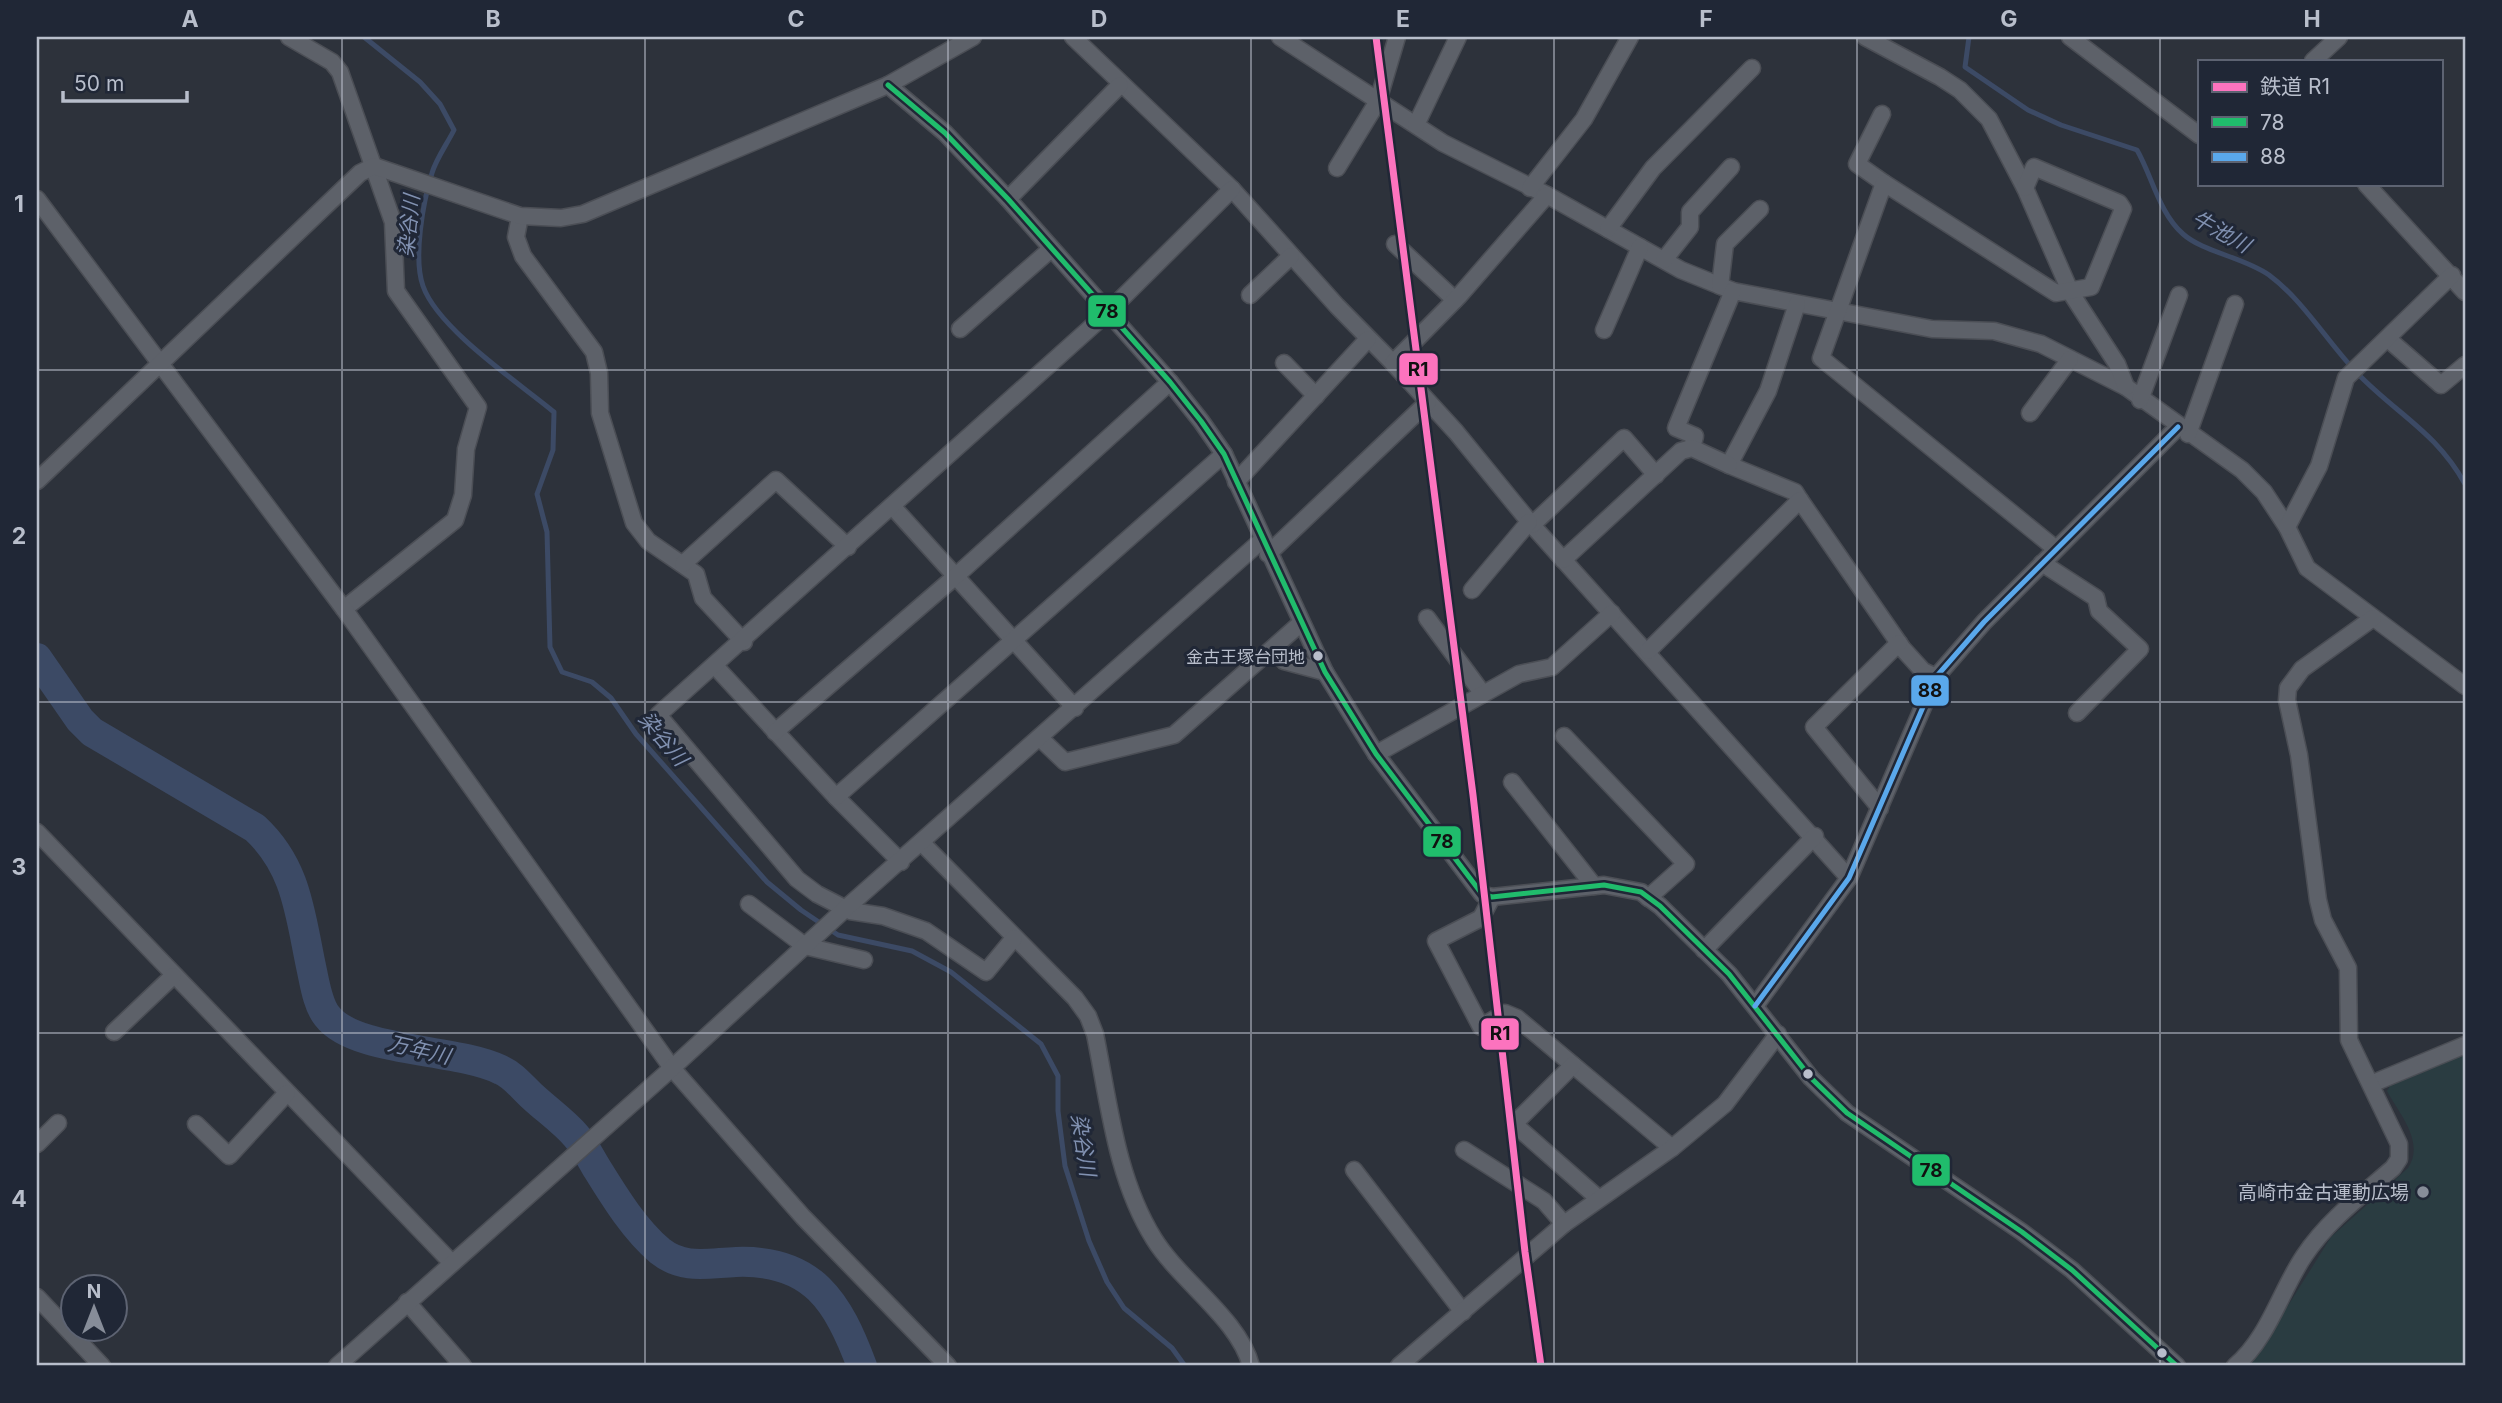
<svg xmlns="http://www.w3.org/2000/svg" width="2502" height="1403" viewBox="0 0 2502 1403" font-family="Inter,'Noto Sans JP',sans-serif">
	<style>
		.pitch { fill: #2a3c41 }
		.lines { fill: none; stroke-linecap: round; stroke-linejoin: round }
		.stream { stroke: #3c4a65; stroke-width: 5 }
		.river { stroke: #3c4a65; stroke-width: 30 }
		.minor-casing { stroke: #4b4e55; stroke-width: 19 }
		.minor { stroke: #5d6169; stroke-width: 16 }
		.bus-1-casing { stroke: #202736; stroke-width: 10 }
		.bus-2-casing { stroke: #202736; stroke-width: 10 }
		.bus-1 { stroke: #20bc6c; stroke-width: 5 }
		.bus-2 { stroke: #5aa8eb; stroke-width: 5 }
		.rail-1-casing { stroke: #202736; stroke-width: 12 }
		.rail-1 { stroke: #fc73be; stroke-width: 7 }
		.grid { fill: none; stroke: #b8becb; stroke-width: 2; stroke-opacity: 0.55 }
		.bus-dot { fill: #b8becb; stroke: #202736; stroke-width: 2.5 }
		.poi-dot { fill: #878d99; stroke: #202736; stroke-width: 2.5 }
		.labels { text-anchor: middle; stroke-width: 6; stroke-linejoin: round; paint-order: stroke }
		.bus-label { font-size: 17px; fill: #b8becb; stroke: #202736; text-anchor: end }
		.poi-label { font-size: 19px; fill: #b8becb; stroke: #202736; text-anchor: end }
		.water-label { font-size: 21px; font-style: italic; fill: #8191b1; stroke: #202736 }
		.line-badge { stroke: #202736; stroke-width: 2.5 }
		.pale-badge-label { font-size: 19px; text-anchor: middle; font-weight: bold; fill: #111 }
		.neatline { fill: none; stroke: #b8becb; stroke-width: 2.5 }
		.grid-label { font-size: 23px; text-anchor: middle; font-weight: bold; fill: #b8becb }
	</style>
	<rect width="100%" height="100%" fill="#2d323b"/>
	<path class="pitch" d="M 2465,1053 L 2465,1366 L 2250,1366 L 2331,1237 L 2408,1168 C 2425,1142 2400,1115 2387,1091 L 2392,1082 Z"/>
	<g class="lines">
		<g class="stream">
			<path d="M 364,37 L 420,82 L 440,104 L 454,130 C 447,144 436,159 432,173 C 423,202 413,258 423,286 C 438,329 519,383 554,412 L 553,450 L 537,494 L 547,532 L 550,647 L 562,672 L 592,682 L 611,698 L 636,734 L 767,882 L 801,910 L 838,935 L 912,951 L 951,972 L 1041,1044 L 1058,1076 L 1058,1111 L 1065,1166 L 1089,1241 L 1107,1282 L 1124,1308 L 1172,1348 L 1185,1366"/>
			<path d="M 1969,37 L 1965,67 L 2028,110 L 2061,125 L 2137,150 C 2152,176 2159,213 2183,234 C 2203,252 2243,257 2269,275 C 2304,301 2328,343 2358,374 C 2398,415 2436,432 2465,484"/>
		</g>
		<path class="river" d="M 37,658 L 80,720 L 92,732 L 255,828 C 298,868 300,916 312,971 C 315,985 318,1005 327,1016 C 355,1053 457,1048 501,1070 C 513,1075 523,1088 533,1097 C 547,1110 564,1122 576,1136 C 584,1145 590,1157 596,1167 C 614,1196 634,1229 660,1251 C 684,1270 708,1263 736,1262 C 813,1259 838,1302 862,1366"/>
		<g class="minor-casing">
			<g id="minor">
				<path d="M 289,37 L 332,62 L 340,72 L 393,222 L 396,291 L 478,407 L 466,449 L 463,495 L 455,520 L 344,609"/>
				<path d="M 1073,37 L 1232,189 L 1337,306 L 1393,363 L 1456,432 L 1532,525 L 1849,878"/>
				<path d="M 1280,37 L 1443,143 L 1547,195 L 1681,270 L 1733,291 L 1932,329 L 1994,331 L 2041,344 L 2126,387 L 2242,470 L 2264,492 L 2287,527 L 2307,568 L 2465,686"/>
				<path d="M 1865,37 L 1940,77 L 1960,90 L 1989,119 L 2025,188 L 2071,293 L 2117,364 L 2126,387"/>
				<path d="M 2070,37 L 2199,135"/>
				<path d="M 2313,61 L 2339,37"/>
				<path d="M 888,85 L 945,133 L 1008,199 L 1170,382 L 1201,421 L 1224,454 L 1325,672 L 1376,754 L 1482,894 L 1492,897 L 1604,885 L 1641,892 L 1660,906 L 1729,974 L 1811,1078 L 1847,1113 L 2022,1232 L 2072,1270 L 2177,1366"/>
				<path d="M 1882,114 L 1857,164 L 1884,183"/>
				<path d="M 1416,125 L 1458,37"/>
				<path d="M 1337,168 L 1378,101 L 1397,37"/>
				<path d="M 2366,184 L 2465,292"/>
				<path d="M 1530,188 L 1584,119 L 1630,37"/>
				<path d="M 2025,188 L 2034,167 L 2119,203 L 2123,209 L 2091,287 L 2056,293 L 1884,183 L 1821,358 L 2056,549"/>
				<path d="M 37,199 L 344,609 L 672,1068 L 803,1217 L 948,1366"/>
				<path d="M 1008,199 L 1120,85"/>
				<path d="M 520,216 L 516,237 L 523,256 L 594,352 L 599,373 L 600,413 L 634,523 L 648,541 L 696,574 L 703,598 L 744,642"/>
				<path d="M 1608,229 L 1653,168 L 1752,68"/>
				<path d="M 1395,244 L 1455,300"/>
				<path d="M 1664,260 L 1690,227 L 1690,212 L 1731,167"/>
				<path d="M 1720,286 L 1725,244 L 1760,209"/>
				<path d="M 1250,295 L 1291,256"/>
				<path d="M 1797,304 L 1768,391 L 1729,465 L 1795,492 L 1800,500"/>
				<path d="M 960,329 L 1051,249"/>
				<path d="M 1604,330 L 1640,247"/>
				<path d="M 2388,339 L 2441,385 L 2465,365"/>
				<path d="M 1284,363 L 1316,396"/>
				<path d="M 1393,363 L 1459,296 L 1547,195"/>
				<path d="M 2140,400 L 2179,295"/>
				<path d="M 2030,413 L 2070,359"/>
				<path d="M 2188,434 L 2235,304"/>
				<path d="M 1692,448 L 1695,436 L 1676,428 L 1733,291"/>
				<path d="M 37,481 L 360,173 L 374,166 L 520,216 L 561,218 L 583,214 L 888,85 L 973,37"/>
				<path d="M 1236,482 L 1368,339"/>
				<path d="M 892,506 L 1075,708"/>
				<path d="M 1532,525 L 1624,438 L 1656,475"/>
				<path d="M 2287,527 L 2319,466 L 2346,378 L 2452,275"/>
				<path d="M 1268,554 L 1428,402"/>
				<path d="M 1563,560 L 1681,451 L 1692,448 L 1729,465"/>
				<path d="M 2042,563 L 2096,598 L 2099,611 L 2140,649 L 2077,713"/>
				<path d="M 683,564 L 776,480 L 848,547"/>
				<path d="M 1472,590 L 1529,522"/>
				<path d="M 1427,618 L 1483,694"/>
				<path d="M 1276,647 L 1284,661 L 1325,672"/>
				<path d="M 1648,651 L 1800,500 L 1903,649 L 1923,671 L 1936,677"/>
				<path d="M 715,666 L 836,797 L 901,862"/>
				<path d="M 775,732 L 957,575 L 1170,382"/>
				<path d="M 1564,736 L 1686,864 L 1648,898"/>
				<path d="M 1040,738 L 1065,762 L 1174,735 L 1301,623"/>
				<path d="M 1376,754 L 1519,674 L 1552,667 L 1612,613"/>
				<path d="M 1512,782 L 1594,886"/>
				<path d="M 836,797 L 1224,454"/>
				<path d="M 1880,808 L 1814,727 L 1899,643"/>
				<path d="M 37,832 L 451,1262"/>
				<path d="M 921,842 L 1075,998 L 1088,1016 L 1095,1034 C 1109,1103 1116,1178 1154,1239 C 1180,1281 1239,1319 1251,1366"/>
				<path d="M 1492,897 L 1481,918 L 1436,941 L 1481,1027 L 1505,1013 L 1517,1018 L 1672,1148"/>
				<path d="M 749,904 L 805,946 L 864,960"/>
				<path d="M 1014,938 L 986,972 L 926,931 L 883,916 L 850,911 L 817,894 L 797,879 L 658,715 L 1108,312 L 1232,189"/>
				<path d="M 1704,950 L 1815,836"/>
				<path d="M 1755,1006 L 1849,878 L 1936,677 L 1984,622 L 2178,427"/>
				<path d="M 114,1032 L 173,976"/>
				<path d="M 1573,1065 L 1514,1124 L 1598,1198"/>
				<path d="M 2371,1084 L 2465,1045"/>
				<path d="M 196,1124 L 229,1156 L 287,1093"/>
				<path d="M 37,1144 L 58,1123"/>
				<path d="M 1464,1150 L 1544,1201 L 1564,1224"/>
				<path d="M 1354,1170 L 1463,1312"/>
				<path d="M 37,1297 L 102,1366"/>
				<path d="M 407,1302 L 463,1366"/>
				<path d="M 337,1366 L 672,1068 L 845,909 L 1262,540"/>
				<path d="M 1399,1366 L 1564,1224 L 1672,1148 L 1725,1104 L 1778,1034"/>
				<path d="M 2235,1366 C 2268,1339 2281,1290 2304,1256 C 2328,1220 2362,1195 2393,1168 L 2399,1159 L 2399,1144 L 2349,1040 L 2348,968 L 2323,920 L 2318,900 L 2299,755 L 2287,700 L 2288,688 L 2302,669 L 2373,618"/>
			</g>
		</g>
		<use href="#minor" class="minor"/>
		<g class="bus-1-casing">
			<path id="bus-1" d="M 888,85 L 945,133 L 1008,199 L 1170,382 L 1201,421 L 1224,454 L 1325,672 L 1376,754 L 1482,894 L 1492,897 L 1604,885 L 1641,892 L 1660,906 L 1729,974 L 1811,1078 L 1847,1113 L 2022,1232 L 2072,1270 L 2177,1366"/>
		</g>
		<g class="bus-2-casing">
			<path id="bus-2" d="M 1755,1006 L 1849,878 L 1936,677 L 1984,622 L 2178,427"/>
		</g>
		<use href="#bus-1" class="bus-1"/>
		<use href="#bus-2" class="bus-2"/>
		<g class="rail-1-casing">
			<path id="rail-1" d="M 1376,37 L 1473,795 L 1525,1252 L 1541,1366"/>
		</g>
		<use href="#rail-1" class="rail-1"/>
	</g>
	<path class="grid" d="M 342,37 L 342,1366M 645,37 L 645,1366M 948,37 L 948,1366M 1251,37 L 1251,1366M 1554,37 L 1554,1366M 1857,37 L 1857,1366M 2160,37 L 2160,1366M 37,370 L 2465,370M 37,702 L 2465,702M 37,1033 L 2465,1033"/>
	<g class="bus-dot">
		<circle cx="1318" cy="656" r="6"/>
		<circle cx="1808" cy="1074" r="6"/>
		<circle cx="2162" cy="1353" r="6"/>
	</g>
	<circle class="poi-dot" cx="2423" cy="1192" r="7"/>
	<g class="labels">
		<g class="bus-label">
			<text x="1305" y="663">金古王塚台団地</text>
		</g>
		<g class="poi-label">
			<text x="2409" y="1199">高崎市金古運動広場</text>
		</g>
		<g class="water-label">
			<text transform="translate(409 226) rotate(-84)" y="7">染谷川</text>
			<text transform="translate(2221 232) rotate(29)" y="7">牛池川</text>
			<text transform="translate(663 739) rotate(50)" y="7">染谷川</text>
			<text transform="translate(419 1050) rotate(13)" y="7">万年川</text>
			<text transform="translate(1083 1145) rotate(81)" y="7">染谷川</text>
		</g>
	</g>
	<g class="line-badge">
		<rect x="1087" y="294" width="40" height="34" rx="7" fill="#20bc6c"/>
		<rect x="1398" y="352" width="41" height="34" rx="7" fill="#fc73be"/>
		<rect x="1910" y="674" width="40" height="33" rx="7" fill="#5aa8eb"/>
		<rect x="1422" y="825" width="40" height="33" rx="7" fill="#20bc6c"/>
		<rect x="1480" y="1017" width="40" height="34" rx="7" fill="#fc73be"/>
		<rect x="1911" y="1153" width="40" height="34" rx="7" fill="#20bc6c"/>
	</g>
	<g class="pale-badge-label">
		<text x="1107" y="318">78</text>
		<text x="1418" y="376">R1</text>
		<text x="1930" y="697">88</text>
		<text x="1442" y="848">78</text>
		<text x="1500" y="1040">R1</text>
		<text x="1931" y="1177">78</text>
	</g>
	<rect width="2502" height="1403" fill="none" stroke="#202736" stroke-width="77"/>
	<rect x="2198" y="60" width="245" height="126" fill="#202736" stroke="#5d6372" stroke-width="2"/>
	<rect x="2212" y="82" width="35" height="10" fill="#fc73be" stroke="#5d6372" stroke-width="2"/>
	<text x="2260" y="94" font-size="21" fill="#b8becb">鉄道 R1</text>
	<rect x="2212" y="117" width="35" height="10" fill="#20bc6c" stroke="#5d6372" stroke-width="2"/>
	<text x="2260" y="130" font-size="21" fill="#b8becb">78</text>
	<rect x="2212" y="152" width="35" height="10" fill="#5aa8eb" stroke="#5d6372" stroke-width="2"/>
	<text x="2260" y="164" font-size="21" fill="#b8becb">88</text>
	<g transform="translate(94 1308)"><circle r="33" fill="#202736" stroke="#5d6372" stroke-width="2"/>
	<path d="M0-5L12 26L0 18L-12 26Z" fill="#878d99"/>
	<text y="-10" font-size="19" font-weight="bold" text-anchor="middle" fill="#b8becb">N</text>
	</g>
	<path d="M63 91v10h124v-10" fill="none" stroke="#b8becb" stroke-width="3.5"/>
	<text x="74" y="91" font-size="21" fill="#b8becb" stroke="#202736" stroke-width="5" paint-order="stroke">50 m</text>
	<rect x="38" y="38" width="2426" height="1326" class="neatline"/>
	<g class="grid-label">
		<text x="190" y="27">A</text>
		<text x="493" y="27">B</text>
		<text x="796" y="27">C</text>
		<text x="1099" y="27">D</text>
		<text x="1403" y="27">E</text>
		<text x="1706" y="27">F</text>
		<text x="2009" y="27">G</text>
		<text x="2312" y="27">H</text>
		<text x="19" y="212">1</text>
		<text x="19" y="544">2</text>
		<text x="19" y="875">3</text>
		<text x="19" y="1207">4</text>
	</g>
</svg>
